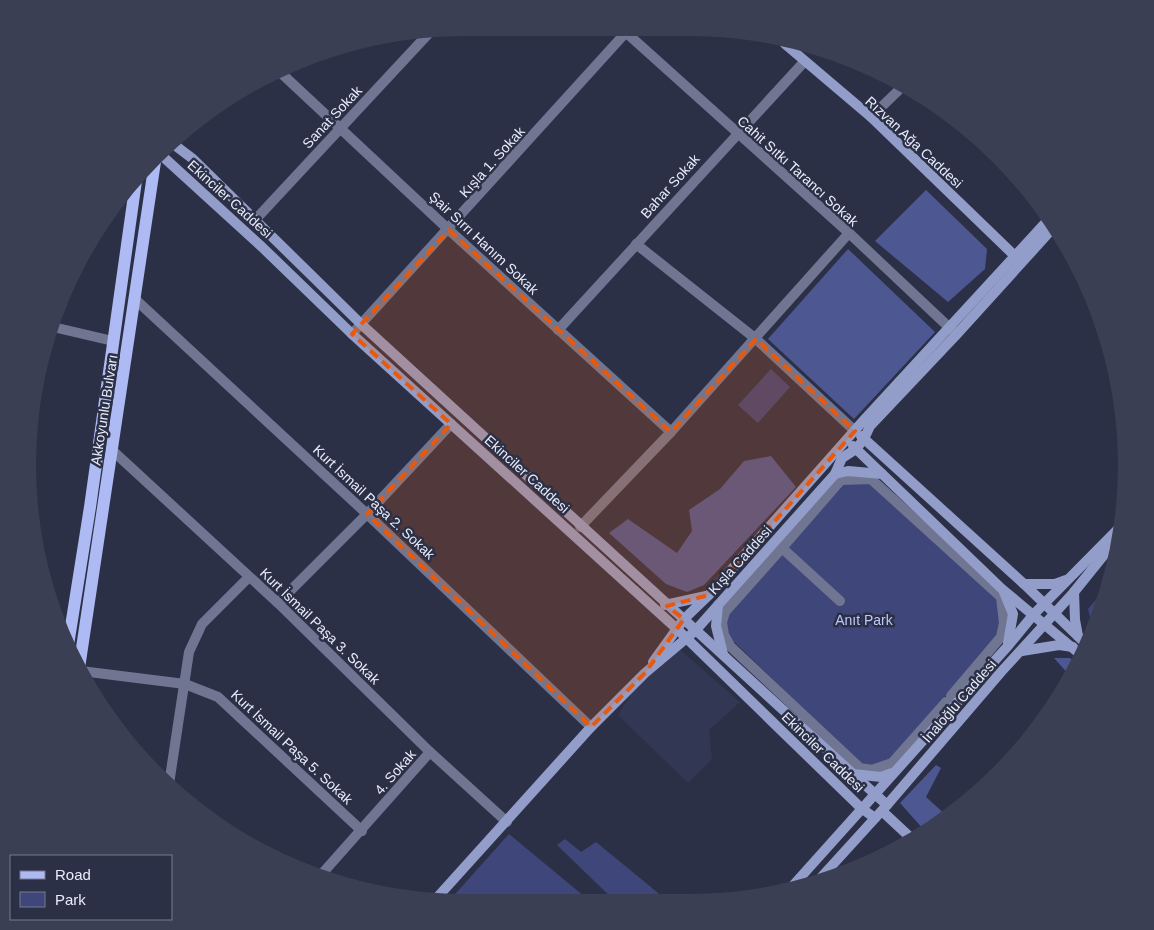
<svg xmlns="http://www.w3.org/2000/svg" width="1154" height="930" viewBox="0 0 1154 930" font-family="Helvetica,sans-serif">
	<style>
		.built { fill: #323854 }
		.green { fill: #3f477a }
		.forest { fill: #4d5792 }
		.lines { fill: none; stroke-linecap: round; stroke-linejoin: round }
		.street { stroke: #707692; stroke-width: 10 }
		.secondary { stroke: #939dc9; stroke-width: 10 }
		.primary { stroke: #aebaf3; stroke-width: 12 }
		.marked { fill: #e8590c; fill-opacity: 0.2; stroke: #e8590c; stroke-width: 4; stroke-dasharray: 10 6; stroke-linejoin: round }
		.labels { text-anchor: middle; stroke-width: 5; stroke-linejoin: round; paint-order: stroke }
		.street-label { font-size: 14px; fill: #e8ecfb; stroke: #2c3046 }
		.park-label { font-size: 14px; fill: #bcc7fc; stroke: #2c3046 }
	</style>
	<rect width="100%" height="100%" fill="#2c3046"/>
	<path class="built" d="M 680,650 L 740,702 L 709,730 L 712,759 L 688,783 L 618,715 L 645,673 Z"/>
	<g class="green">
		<path d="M 771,369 L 790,387 L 758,423 L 738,405 Z"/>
		<path d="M 845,481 L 873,482 L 999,600 L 1002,617 L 999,635 L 890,760 L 876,767 L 859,762 L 727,635 L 725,622 L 730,611 Z"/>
		<path d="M 1108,586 L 1103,605 L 1093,628 L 1088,609 Z"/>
		<path d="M 509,834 L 591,902 L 448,902 Z"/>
		<path d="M 565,839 L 581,852 L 596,842 L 669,902 L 616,902 L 557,845 Z"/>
	</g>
	<g class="forest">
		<path d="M 926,190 L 987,249 L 985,269 L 948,302 L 875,241 Z"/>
		<path d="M 848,249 L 935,332 L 854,419 L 768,339 Z"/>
		<path d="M 771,456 L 796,487 L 704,585 L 687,592 L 666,584 L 609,533 L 628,519 L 677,553 L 692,531 L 689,510 L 720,489 L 744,461 Z"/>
		<path d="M 1054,658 L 1070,658 L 1077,664 L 1071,677 Z"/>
		<path d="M 936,765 L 941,768 L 926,797 L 948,817 L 925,831 L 900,803 Z"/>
	</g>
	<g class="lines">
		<g class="street">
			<path d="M 621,28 L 849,233 L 954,332"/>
			<path d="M 280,72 L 449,230 L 671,432"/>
			<path d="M 871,117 L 901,88"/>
			<path d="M 255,220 L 430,32"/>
			<path d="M 636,244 L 756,339 L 855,431"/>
			<path d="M 136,300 L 367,514 L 591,727"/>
			<path d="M 53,327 L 113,341"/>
			<path d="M 558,330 L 804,62"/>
			<path d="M 352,334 L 629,29"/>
			<path d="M 113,451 L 278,603 L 430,752 L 507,822"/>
			<path d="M 580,527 L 671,432 L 849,233"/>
			<path d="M 782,548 L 725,612 L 722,622 L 724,635 L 731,647 L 860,768 L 872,770 L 892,763 L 946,702"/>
			<path d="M 840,601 L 782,548 L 841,480 L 871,479 L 1001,597 L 1004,623 L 1001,637 L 951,696"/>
			<path d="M 278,603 L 367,514 L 451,424"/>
			<path d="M 81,671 L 185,684 L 218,697 L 362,831"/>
			<path d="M 169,784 L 189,652 L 202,624 L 249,577"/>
			<path d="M 320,876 L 430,752"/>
		</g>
		<g class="secondary">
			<path d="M 785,44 L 871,117 L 1019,260"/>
			<path d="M 172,143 L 193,159 L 361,324 L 887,805"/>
			<path d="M 159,153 L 262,247 L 352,334 L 677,629 L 861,808 L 875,818"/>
			<path d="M 861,436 L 1024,584 L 1086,644"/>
			<path d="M 853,446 L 1002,589 L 1081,655"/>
			<path d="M 835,474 L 848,471 L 882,474"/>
			<path d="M 1024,584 L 1055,584 L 1066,580"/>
			<path d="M 1004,592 L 1013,614 L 1008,643"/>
			<path d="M 1074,592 L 1075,620 L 1078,636"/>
			<path d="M 665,605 L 706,596"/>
			<path d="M 718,605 L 716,626 L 723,654"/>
			<path d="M 1022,651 L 1059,645 L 1073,647"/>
			<path d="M 653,662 L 684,619 L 709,595 L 863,421 L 1049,219"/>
			<path d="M 853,774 L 881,777 L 892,773"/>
			<path d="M 882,811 L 912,839"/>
			<path d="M 816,883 L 887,805 L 1001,672 L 1074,592 L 1120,535"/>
			<path d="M 789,890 L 1007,647 L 1034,614 L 1122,525"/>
			<path d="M 434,901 L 591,727 L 645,673 L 695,631 L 835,474 L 842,458 L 856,449 L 864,439 L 870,426 L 957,334 L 1054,227"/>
		</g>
		<g class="primary">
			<path d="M 68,645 L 90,507 L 136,181"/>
			<path d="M 79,668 L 156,155"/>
		</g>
	</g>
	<path class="marked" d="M 449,230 L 671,432 L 756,339 L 855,431 L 709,595 L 667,606 L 684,619 L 645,673 L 591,727 L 367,514 L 451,424 L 352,334 Z"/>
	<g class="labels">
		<g class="street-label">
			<text transform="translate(332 117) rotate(-47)" y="5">Sanat Sokak</text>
			<text transform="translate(914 142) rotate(43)" y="5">Rızvan Ağa Caddesi</text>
			<text transform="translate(492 162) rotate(-48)" y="5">Kışla 1. Sokak</text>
			<text transform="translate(798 171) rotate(42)" y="5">Cahit Sıtkı Tarancı Sokak</text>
			<text transform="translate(670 186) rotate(-48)" y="5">Bahar Sokak</text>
			<text transform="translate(230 199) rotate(42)" y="5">Ekinciler Caddesi</text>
			<text transform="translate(484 243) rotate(43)" y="5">Şair Sırrı Hanım Sokak</text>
			<text transform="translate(104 410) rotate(-81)" y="5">Akkoyunlu Bulvarı</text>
			<text transform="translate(527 474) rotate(42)" y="5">Ekinciler Caddesi</text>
			<text transform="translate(374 502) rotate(43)" y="5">Kurt İsmail Paşa 2. Sokak</text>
			<text transform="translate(740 560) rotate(-48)" y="5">Kışla Caddesi</text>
			<text transform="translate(320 626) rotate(44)" y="5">Kurt İsmail Paşa 3. Sokak</text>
			<text transform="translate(959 701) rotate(-49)" y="5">İnaloğlu Caddesi</text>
			<text transform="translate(292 747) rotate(43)" y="5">Kurt İsmail Paşa 5. Sokak</text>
			<text transform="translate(823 752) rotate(44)" y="5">Ekinciler Caddesi</text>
			<text transform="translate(395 772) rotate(-49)" y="5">4. Sokak</text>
		</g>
		<g class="park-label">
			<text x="864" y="625">Anıt Park</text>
		</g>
	</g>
	<path d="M0 0H1154V930H0ZM465 36H689A429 429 0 0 1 1118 465V465A429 429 0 0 1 689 894H465A429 429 0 0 1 36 465V465A429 429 0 0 1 465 36Z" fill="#3b3f54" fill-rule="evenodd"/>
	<rect x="10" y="855" width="162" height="65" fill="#2c3046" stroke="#777b8e"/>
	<rect x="20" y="871" width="25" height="8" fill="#aebaf3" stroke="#777b8e"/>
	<text x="55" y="880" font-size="15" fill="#e8ecfb">Road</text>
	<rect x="20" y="892" width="25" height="15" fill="#3f477a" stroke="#777b8e"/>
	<text x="55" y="905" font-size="15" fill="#e8ecfb">Park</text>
</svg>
